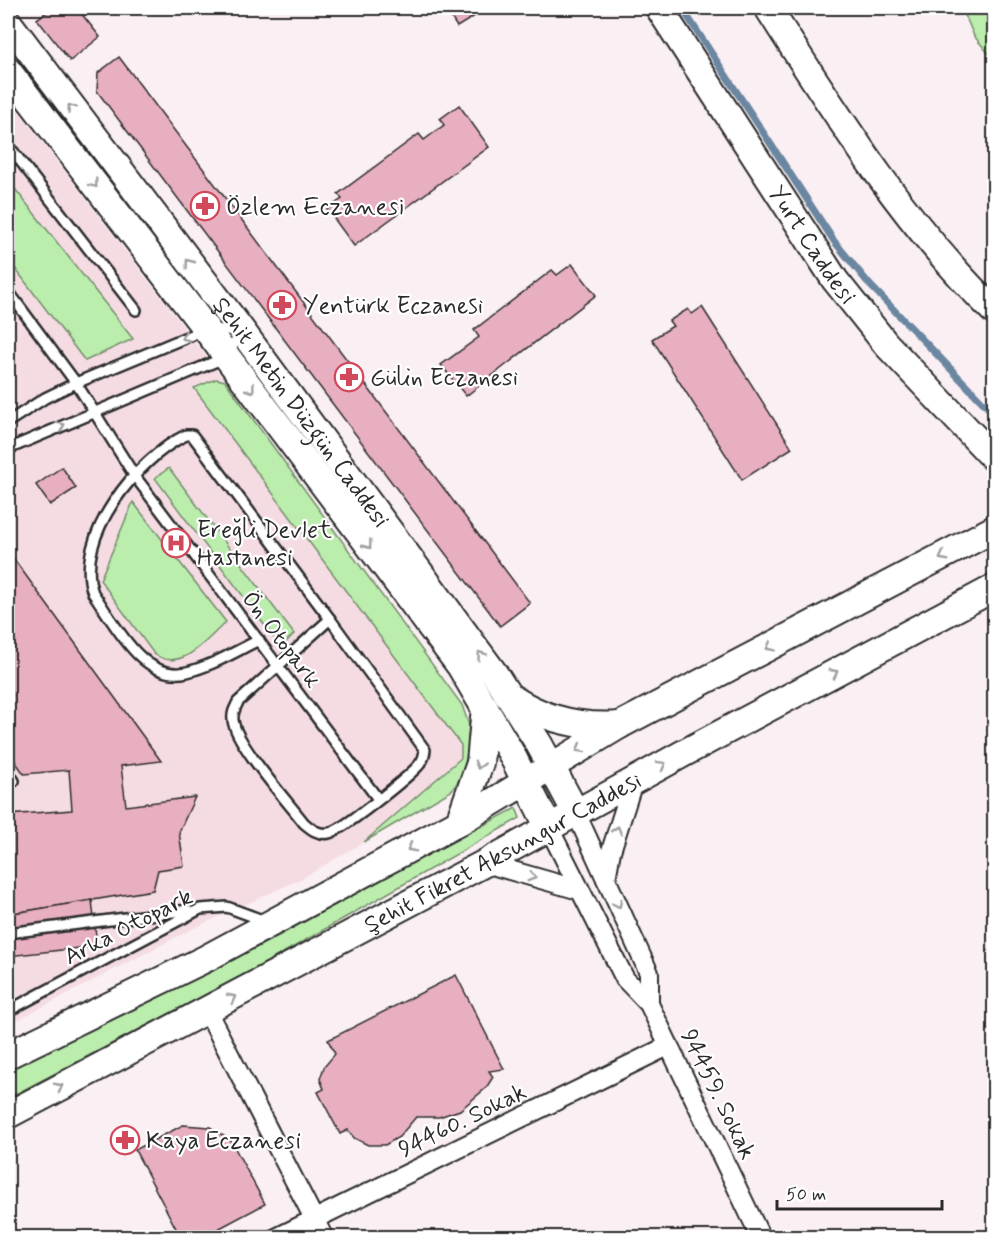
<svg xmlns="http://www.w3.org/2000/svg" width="1002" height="1245" viewBox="0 0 1002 1245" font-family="Mynerve,sans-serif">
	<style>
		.built { fill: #f5dce3 }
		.green { fill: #bbedad; stroke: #738c6c; stroke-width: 1.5 }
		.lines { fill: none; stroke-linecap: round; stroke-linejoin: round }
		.stream { stroke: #6b86a1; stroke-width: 7 }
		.building { fill: #e8afc0; stroke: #2b2b2b; stroke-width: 1.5 }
		.lane-casing { stroke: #2b2b2b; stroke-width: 14 }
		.street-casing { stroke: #2b2b2b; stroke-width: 22 }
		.secondary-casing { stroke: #2b2b2b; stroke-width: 30 }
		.lane { stroke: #fff; stroke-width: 9 }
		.street { stroke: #fff; stroke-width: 18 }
		.secondary { stroke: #fff; stroke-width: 26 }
		.oneway { stroke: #a0a0a0 }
		.labels { text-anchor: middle; stroke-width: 4.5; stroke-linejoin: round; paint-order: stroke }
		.poi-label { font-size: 24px; fill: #2b2b2b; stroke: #fff; text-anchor: start }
		.street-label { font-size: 24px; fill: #2b2b2b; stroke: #fff }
	</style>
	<rect width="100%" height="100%" fill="#faeff2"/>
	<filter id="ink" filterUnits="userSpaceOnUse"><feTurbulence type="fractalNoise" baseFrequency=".0167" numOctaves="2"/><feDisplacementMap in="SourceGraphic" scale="12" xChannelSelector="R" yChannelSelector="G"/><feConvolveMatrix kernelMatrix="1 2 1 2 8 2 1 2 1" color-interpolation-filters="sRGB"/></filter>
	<g filter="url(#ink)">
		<path class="built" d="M 8,97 L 225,381 L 462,705 L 469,725 L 468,748 L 451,791 L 301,879 L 192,929 L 8,1025 Z"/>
		<g class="green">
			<path d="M 962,8 L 994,8 L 994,60 L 974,36 Z"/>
			<path d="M 8,180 L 133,339 L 85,361 L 8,259 L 8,240 L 15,233 L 8,223 Z"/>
			<path d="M 216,379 L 225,381 L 462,705 L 469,725 L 468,748 L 463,775 L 451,791 L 364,842 L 461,758 L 461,745 L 194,388 Z"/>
			<path d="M 169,468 L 294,634 L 281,647 L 155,478 Z"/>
			<path d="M 133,502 L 226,622 C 206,640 182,673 154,654 L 100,580 Z"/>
			<path d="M 516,808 L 520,818 L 260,966 L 8,1098 L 8,1070 L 153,1000 Z"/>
		</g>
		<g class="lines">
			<path class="stream" d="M 682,8 L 834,241 L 870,285 L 994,414"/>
		</g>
		<g class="building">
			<path d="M 52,8 L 77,8 L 100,37 L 70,61 L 37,19 Z"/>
			<path d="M 445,8 L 488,8 L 457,27 Z"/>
			<path d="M 119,57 L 530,603 L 500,626 L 97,91 L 98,73 Z"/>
			<path d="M 459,105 L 489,147 L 354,246 L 327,209 L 342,199 L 338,194 L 419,134 L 424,140 L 444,125 L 440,119 Z"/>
			<path d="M 572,264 L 596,295 L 466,396 L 441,365 L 479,337 L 474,330 L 552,270 L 557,275 Z"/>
			<path d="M 702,307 L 792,448 L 742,480 L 652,339 L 673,326 L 669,321 L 688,309 L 692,314 Z"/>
			<path d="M 62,467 L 76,488 L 50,505 L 36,485 Z"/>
			<path d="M 8,551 L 161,761 L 121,766 L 126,806 L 195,797 L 179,832 L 184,866 L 158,870 L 153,890 L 8,914 L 8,815 L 72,810 L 69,770 L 24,774 L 8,751 Z"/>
			<path d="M 92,900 L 97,946 L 8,956 L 8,914 Z"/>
			<path d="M 456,975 L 504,1069 L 489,1071 L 493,1077 L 486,1088 L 460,1110 L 439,1117 L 416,1117 L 399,1137 L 385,1145 L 368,1145 L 354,1138 L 348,1130 L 340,1134 L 318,1092 L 324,1089 L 320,1079 L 324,1067 L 335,1054 L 328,1040 Z"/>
			<path d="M 183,1125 L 210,1127 L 231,1141 L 265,1204 L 201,1238 L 181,1238 L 135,1150 Z"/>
		</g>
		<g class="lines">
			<g class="lane-casing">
				<g id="lane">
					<path d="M 8,145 L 136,310"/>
					<path d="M 8,291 L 76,383 L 134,475 L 378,799"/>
					<path d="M 8,422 L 45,398 L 76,383 L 206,329 L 242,331 L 226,357 L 8,449"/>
					<path d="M 330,619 L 425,750 C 424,757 423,761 418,766 C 407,778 342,831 329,833 C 318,835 311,829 304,823 C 288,802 235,743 233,720 C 232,713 235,708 238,702 Z"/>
					<path d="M 259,640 C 236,651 212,666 187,672 C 143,683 114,622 93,593 C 73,537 138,458 186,435 L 192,435 L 330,619"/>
					<path d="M 8,772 L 14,781"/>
					<path d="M 8,933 L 188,910"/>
					<path d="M 8,1011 L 200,909 L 227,907 L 265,921"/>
				</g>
			</g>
			<g class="street-casing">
				<g id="street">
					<path d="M 576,813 L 649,973 L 649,1004"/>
					<path d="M 549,828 L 625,979 L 649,1004 L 761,1238"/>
					<path d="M 485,863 L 579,890"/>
					<path d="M 606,879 L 611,851 L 633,782"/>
					<path d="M 207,1011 L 324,1238"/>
					<path d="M 276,1238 L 668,1046"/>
				</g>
			</g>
			<g class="secondary-casing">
				<g id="secondary">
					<path id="s1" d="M 659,8 L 835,280 L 886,344 L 994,458"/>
					<path d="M 768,8 C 836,114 903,222 994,311"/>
					<path id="s2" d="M 8,22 L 242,331 L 494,673 L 539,744 L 576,813"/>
					<path d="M 8,71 L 206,329 L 460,666 L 511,753 L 549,828"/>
					<path d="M 512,698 C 545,720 580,728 620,725"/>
					<path d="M 459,822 L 480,763 L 485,707"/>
					<path d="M 8,1055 L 205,959 L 459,822 L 620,725 L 994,529"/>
					<path id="s3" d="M 8,1115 L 485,863 L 686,752 L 994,588"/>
				</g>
			</g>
			<use href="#lane" class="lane"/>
			<use href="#street" class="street"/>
			<use href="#secondary" class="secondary"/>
		</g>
		<defs><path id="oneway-chevron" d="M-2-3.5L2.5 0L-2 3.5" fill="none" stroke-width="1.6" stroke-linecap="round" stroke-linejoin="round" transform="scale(1.5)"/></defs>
		<g class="oneway">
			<use href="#oneway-chevron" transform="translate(71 108) rotate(-127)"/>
			<use href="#oneway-chevron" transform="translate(94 184) rotate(52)"/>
			<use href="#oneway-chevron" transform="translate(189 263) rotate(-127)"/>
			<use href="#oneway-chevron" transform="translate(185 337) rotate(157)"/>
			<use href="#oneway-chevron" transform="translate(251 389) rotate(53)"/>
			<use href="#oneway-chevron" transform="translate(61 426) rotate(-23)"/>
			<use href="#oneway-chevron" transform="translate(368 545) rotate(53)"/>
			<use href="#oneway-chevron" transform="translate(943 557) rotate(152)"/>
			<use href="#oneway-chevron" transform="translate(770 647) rotate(152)"/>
			<use href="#oneway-chevron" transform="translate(481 655) rotate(-126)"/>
			<use href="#oneway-chevron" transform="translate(834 673) rotate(-28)"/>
			<use href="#oneway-chevron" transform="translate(580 749) rotate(149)"/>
			<use href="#oneway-chevron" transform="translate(479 765) rotate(106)"/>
			<use href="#oneway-chevron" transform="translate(662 765) rotate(-29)"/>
			<use href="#oneway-chevron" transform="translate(617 830) rotate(-73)"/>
			<use href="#oneway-chevron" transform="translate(411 848) rotate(152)"/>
			<use href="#oneway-chevron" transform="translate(532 877) rotate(16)"/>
			<use href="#oneway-chevron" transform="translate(618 904) rotate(65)"/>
			<use href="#oneway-chevron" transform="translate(232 998) rotate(-28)"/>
			<use href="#oneway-chevron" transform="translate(59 1087) rotate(-28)"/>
		</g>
	</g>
	<defs>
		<g id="pharmacy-ring" transform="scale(1.5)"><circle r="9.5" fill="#fff" stroke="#d1495b" stroke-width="1.5"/><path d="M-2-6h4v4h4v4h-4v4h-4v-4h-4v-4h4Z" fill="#d1495b"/></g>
		<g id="hospital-ring" transform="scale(1.5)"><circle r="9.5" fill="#fff" stroke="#d1495b" stroke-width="1.5"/><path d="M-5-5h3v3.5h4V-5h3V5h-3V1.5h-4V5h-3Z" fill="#d1495b"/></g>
	</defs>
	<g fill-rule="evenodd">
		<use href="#pharmacy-ring" x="205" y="206"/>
		<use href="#pharmacy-ring" x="282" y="305"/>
		<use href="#pharmacy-ring" x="349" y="377"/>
		<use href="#hospital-ring" x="176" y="543"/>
		<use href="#pharmacy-ring" x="125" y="1140"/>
	</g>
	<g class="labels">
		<g class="poi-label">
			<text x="226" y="214">Özlem Eczanesi</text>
			<text x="303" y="313">Yentürk Eczanesi</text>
			<text x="370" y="385">Gülin Eczanesi</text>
			<text x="197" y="537">Ereğli Devlet<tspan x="197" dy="28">Hastanesi</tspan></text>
			<text x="146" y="1148">Kaya Eczanesi</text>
		</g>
		<g class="street-label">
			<text dy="8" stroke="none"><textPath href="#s1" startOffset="282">Yurt Caddesi</textPath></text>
			<text dy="8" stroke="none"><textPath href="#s2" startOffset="488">Şehit Metin Düzgün Caddesi</textPath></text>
			<text transform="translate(282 639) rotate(53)" y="8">Ön Otopark</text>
			<text dy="8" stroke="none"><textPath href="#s3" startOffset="560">Şehit Fikret Aksungur Caddesi</textPath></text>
			<text transform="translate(128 926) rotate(-27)" y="8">Arka Otopark</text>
			<text transform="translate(719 1094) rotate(64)" y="8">94459. Sokak</text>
			<text transform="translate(462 1120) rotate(-26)" y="8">94460. Sokak</text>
		</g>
	</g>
	<rect width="1002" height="1245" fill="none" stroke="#fff" stroke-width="30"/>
	<rect x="15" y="15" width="972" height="1215" fill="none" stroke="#2b2b2b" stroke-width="2" filter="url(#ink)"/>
	<path d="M777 1200v9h165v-9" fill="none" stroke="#2b2b2b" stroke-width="3"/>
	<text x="786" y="1200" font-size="18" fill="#2b2b2b" stroke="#ffffff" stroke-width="4.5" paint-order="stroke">50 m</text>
</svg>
